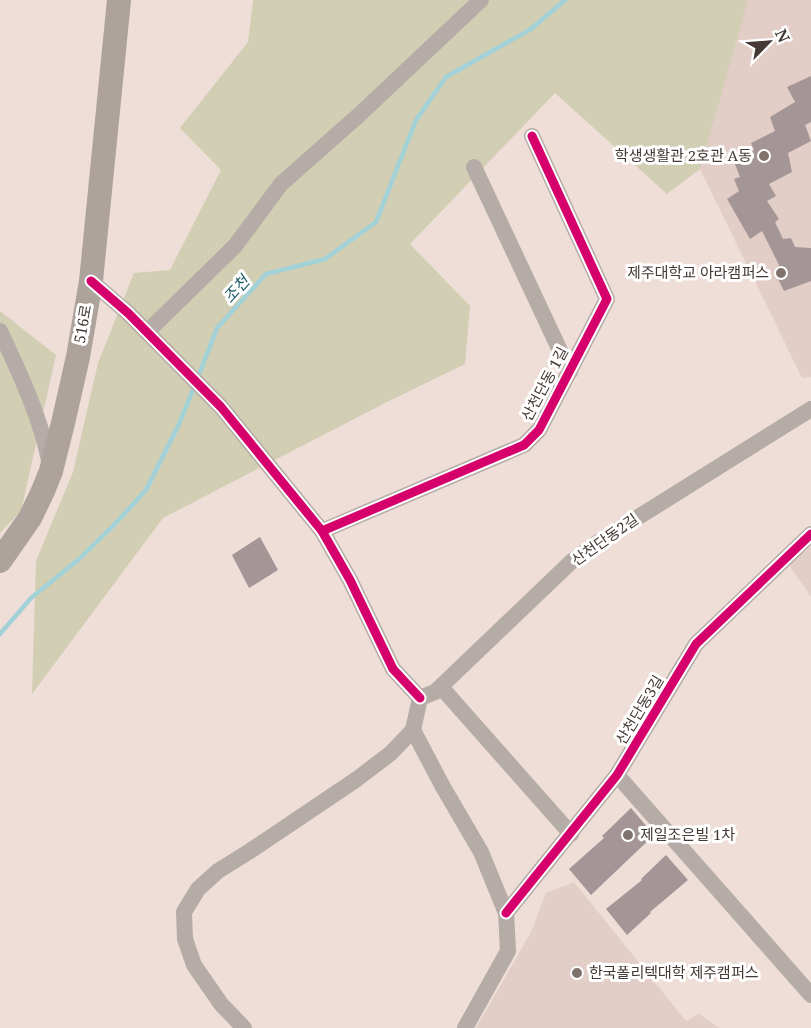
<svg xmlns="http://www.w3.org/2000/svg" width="811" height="1028" viewBox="0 0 811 1028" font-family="'Noto Serif','Noto Sans KR',serif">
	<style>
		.education { fill: #e2cec7 }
		.green { fill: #d1ceb3 }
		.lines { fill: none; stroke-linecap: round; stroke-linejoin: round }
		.stream { stroke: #a2d1d8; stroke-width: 4.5 }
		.building { fill: #a49597 }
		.minor { stroke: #b5aca7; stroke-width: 16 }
		.secondary { stroke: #ada29c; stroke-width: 24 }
		.cycleway-casing { stroke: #fff; stroke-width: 13 }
		.cycleway { stroke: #d6006c; stroke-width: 9 }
		.poi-dot { fill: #80736d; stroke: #fff; stroke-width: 2 }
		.labels { text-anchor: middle; stroke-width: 6; stroke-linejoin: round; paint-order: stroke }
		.poi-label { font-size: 15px; fill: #443934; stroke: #fff; text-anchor: end }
		.street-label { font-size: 15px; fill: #443934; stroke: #fff }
		.water-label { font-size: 16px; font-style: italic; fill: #205e68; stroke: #fff }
	</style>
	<rect width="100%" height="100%" fill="#eeded7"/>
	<g class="education">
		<path d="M 732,0 L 811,0 L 811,377 L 802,378 L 700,169 Z"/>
		<path d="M 811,546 L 811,597 L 789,565 Z"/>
		<path d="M 574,882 L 686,1021 L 699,1014 L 720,1028 L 476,1028 L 531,932 L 546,893 Z"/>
	</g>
	<g class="green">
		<path d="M 253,0 L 748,0 L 700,169 L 667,194 L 555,93 L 410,244 L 470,306 L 465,364 L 385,403 L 163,518 L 32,694 L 36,561 L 73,472 L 98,363 L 134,273 L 170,270 L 221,170 L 180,128 L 248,42 Z"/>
		<path d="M 0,311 L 56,355 L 21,511 L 0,533 Z"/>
	</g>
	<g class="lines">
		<g class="stream">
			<path d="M 198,377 L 217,328 L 266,274 L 325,259 L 376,222 L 416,120 L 446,77 L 531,29 L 565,0"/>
			<path d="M 0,634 L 31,598 L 78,560 L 114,525 L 146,490 L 179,424 L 195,385"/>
		</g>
	</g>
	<g class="building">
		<path d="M 811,76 L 811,122 L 805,125 L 811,141 L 788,153 L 792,172 L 769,184 L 776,196 L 767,201 L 779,219 L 775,222 L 783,239 L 791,238 L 795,247 L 811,248 L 811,281 L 784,291 L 775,273 L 779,265 L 762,231 L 750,239 L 727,199 L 739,191 L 734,179 L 740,177 L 733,159 L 754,150 L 751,143 L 775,131 L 770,117 L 795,102 L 787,87 Z"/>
		<path d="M 260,537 L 278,570 L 249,588 L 232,555 Z"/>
		<path d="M 631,808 L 654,835 L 591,895 L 569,869 L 604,838 L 602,836 Z"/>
		<path d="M 666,855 L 688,880 L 650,912 L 651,913 L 627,935 L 606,909 L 642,880 L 641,879 Z"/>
	</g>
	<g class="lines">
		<g class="minor">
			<path d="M 474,167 L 570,372"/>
			<path d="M 91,281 L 128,313 L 221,407 L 322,531 L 350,580 L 393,669 L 420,698"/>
			<path d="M 0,331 C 20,374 41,418 50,465"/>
			<path d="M 147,332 L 235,246 L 281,184 L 359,115 L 481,0"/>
			<path d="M 322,531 L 524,445 L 539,430 L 607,299 L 532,136"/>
			<path d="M 441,687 L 571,834"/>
			<path d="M 420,698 L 435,692 L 572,561 L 600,541 L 811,409"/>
			<path d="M 413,730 L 443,787 L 481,852 L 506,913 L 508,951 L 465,1028"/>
			<path d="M 617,775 L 811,995"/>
			<path d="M 506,913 L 617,775 L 696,644 L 811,534"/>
			<path d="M 244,1028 L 221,1004 L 194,965 L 185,939 L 184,912 L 198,889 L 218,871 L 250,851 L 357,779 L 391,753 L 413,730 L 420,698"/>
		</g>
		<path class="secondary" d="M 0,561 L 30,518 L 43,491 L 51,471 L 63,423 L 78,357 L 91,281 L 119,0"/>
		<g class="cycleway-casing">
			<g id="cycleway">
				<path d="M 91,281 L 128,313 L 221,407 L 322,531 L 350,580 L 393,669 L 420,698"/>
				<path d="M 322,531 L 524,445 L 539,430 L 607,299 L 532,136"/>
				<path d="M 506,913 L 617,775 L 696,644 L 811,534"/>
			</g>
		</g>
		<use href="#cycleway" class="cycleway"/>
	</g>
	<g class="poi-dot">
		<circle cx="764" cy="156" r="6"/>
		<circle cx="781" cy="273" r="6"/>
		<circle cx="628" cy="835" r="6"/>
		<circle cx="577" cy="973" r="6"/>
	</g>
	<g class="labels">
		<g class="poi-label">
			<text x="752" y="161">학생생활관 2호관 A동</text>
			<text x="769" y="278">제주대학교 아라캠퍼스</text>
			<text x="640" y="840" text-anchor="start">제일조은빌 1차</text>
			<text x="589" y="978" text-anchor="start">한국폴리텍대학 제주캠퍼스</text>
		</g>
		<g class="street-label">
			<text transform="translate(83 324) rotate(-80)" y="5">516로</text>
			<text transform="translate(545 384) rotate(-62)" y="5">산천단동 1길</text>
			<text transform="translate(605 540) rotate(-35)" y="5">산천단동2길</text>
			<text transform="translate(640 710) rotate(-59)" y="5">산천단동3길</text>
		</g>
		<g class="water-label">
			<text transform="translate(236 289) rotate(-48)" y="6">조천</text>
		</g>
	</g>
	<g transform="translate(769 42) rotate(65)" stroke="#ffffff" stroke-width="4.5" paint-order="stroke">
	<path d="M0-4.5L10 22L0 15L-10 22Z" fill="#443934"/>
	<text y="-9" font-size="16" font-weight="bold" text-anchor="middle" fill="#443934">N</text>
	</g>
</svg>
